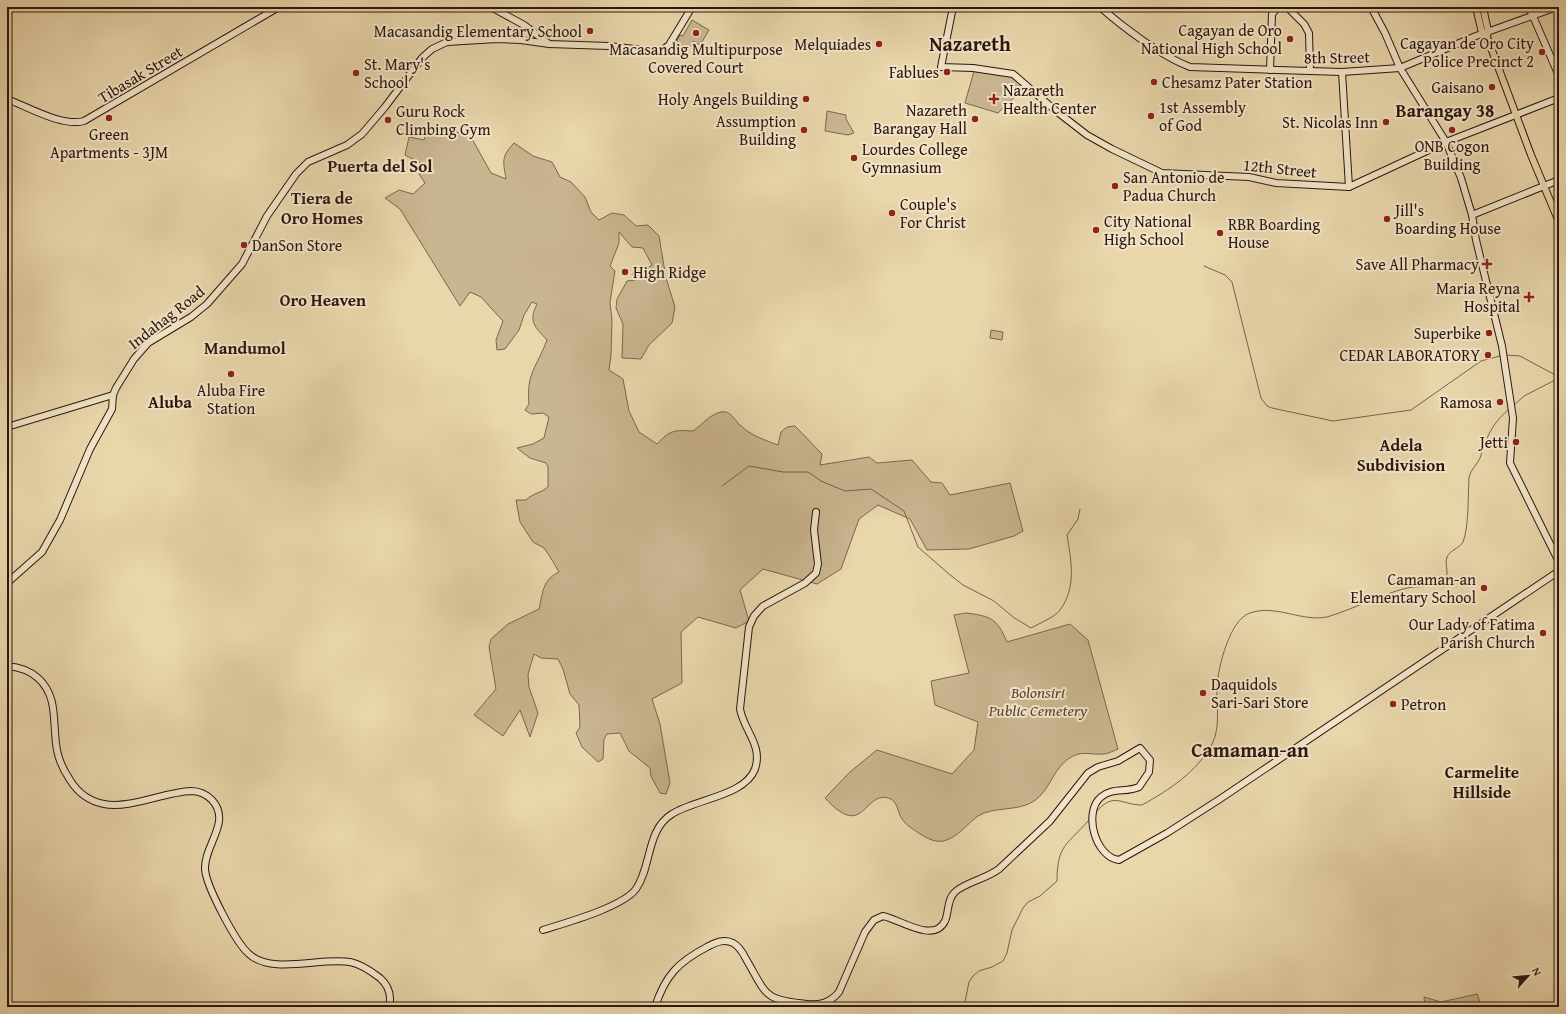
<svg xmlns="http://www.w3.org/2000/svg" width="1566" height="1014" viewBox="0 0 1566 1014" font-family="'Gentium Book Plus',serif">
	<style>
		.green { fill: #c9b590; stroke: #7a664e }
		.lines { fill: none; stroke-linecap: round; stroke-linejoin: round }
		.stream { stroke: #76624b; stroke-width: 1 }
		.secondary-casing { stroke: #2b160d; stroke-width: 8 }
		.primary-casing { stroke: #2b160d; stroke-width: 8 }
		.secondary { stroke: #f1e4c8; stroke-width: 6 }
		.primary { stroke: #e9d6ab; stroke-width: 6 }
		.poi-dot { fill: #8f2418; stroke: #f1e4c8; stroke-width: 1.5 }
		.labels { text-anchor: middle; stroke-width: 4; stroke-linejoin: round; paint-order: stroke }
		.poi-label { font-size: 16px; fill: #2b160d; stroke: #f1e4c8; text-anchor: end }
		.street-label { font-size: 16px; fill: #2b160d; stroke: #f1e4c8 }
		.park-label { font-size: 16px; font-style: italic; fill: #5a4634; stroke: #f1e4c8 }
		.neighbourhood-label { font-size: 17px; font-weight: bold; fill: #2b160d; stroke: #f1e4c8 }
		.quarter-label { font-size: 18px; font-weight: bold; fill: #2b160d; stroke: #f1e4c8 }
		.district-label { font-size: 20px; font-weight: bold; fill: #2b160d; stroke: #f1e4c8 }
	</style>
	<rect width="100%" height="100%" fill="#e9d6ab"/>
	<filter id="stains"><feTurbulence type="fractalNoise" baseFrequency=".005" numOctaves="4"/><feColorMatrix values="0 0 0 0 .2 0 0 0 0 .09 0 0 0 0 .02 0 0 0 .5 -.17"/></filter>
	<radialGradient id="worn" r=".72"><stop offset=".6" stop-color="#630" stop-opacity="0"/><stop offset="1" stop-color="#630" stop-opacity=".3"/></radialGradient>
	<g class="green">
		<path d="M 692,20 L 709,30 L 700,45 L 693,41 L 688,50 L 676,43 L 680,35 L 683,36 Z"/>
		<path d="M 974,71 L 1013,76 L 1025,87 L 998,113 L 965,103 Z"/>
		<path d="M 827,111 L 846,115 L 846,119 L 854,133 L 848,135 L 825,131 Z"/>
		<path d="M 428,126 L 443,127 L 471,137 L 491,173 L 506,179 C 503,161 501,157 514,143 L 533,156 L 552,162 L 560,177 L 571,182 L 585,197 L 591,212 L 599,220 L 612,213 L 624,215 L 636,226 L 648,225 L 659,236 L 666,278 L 675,307 L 672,323 L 649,345 L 641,359 L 622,358 L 623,324 L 616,308 L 617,299 L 627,281 L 635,280 L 632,274 L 635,271 L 643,271 L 652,265 L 643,248 L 632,247 L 619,232 L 619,243 L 610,266 L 615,271 L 610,302 L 612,320 L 611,355 L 609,370 L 623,379 L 629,411 L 639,432 L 657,444 C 670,430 674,430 693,431 C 702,425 710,414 721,412 C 731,410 734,420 740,425 C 751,436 765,440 778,445 L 781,432 L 787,427 L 795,426 L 822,454 L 820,465 L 869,457 L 877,463 L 912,460 L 931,482 L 942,483 L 950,495 L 1010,483 L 1023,531 L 1014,536 L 969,549 L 927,550 L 910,519 L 878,505 L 859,519 L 841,569 L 817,584 L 763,569 L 740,590 L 749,621 L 736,628 L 698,617 L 681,632 L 682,683 L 652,699 L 660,724 L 670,783 L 666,794 L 660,793 L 651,776 L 650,768 L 629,751 L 620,733 L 607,734 L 604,739 L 603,759 L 598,762 L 582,747 L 576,733 L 580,727 L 579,705 L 570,694 L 563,669 L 558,659 L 541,658 L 534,654 L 528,674 L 529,687 L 538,713 L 530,737 L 520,710 L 503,736 L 474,715 L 496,689 L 489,647 L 491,639 L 508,624 L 539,609 C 543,593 542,580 559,572 L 549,555 L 544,548 L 533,542 L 520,522 L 516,500 L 526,500 C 533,493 541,493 548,487 L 548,467 L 546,463 L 530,458 L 517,448 L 533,444 L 544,438 L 549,417 L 543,413 L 531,414 L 525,410 L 529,404 C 526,373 537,367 547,340 C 535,327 528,322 537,304 L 532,302 L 524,315 L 519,330 L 505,349 L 497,350 L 496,340 L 503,321 L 481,297 L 470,292 L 460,306 L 400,209 L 385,198 L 399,190 L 413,194 L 425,183 L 419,174 L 428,167 L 405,155 L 409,137 L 424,140 Z"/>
		<path d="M 991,330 L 1003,332 L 1002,340 L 990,338 Z"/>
		<path d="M 966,613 C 990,616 997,618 1007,642 L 1070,624 L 1088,640 L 1118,749 C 1113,751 1108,754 1103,754 C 1093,755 1083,751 1073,756 C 1053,766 1051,790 1034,801 C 1018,812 993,806 978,816 C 965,825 951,847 932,840 C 925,838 905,825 902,819 C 897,812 898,800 888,798 C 868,792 864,827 841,812 C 835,809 830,803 825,798 L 850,772 L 877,750 L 952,774 L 974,750 L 978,722 L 935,705 L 931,681 L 969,673 L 954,615 Z"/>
		<path d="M 1477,994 L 1482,1007 L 1425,1007 L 1424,997 L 1441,1002 Z"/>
	</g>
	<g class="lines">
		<g class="stream">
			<path d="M 1204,266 L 1225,275 L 1232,282 L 1261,398 L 1267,406 L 1272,408 L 1333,421 L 1411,410 L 1481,361 L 1500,356"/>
			<path d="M 1505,355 L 1520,356 L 1559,377"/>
			<path d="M 1514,405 L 1524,396 L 1559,378"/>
			<path d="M 722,486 L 749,466 L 783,472 L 808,472 L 821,481 L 845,491 L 871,489 L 904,511 L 918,547 L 949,574 L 963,585 L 994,601 L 1013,617 L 1031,628 C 1040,623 1055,617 1060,610 C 1077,587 1071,560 1067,535 L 1078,519 L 1080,509"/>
			<path d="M 1096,812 C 1114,791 1121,805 1142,805 C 1169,790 1197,772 1212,744 C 1221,727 1216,705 1217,687 C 1218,667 1230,619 1250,613 C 1276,604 1301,622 1327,617 C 1354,609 1379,595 1407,588 C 1420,585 1434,589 1445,581 C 1450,573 1444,565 1447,557 C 1450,550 1460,548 1463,542 C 1469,528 1468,493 1469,477 C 1471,469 1477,465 1480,458 C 1487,436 1491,425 1509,409"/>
			<path d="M 964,1007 L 969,982 L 973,976 L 979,971 L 992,967 L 1003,961 L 1007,953 L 1012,930 L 1023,908 L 1028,902 L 1040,896 L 1057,881 C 1057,845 1067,845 1089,820"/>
		</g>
		<g class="secondary-casing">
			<g id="secondary">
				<path d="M 491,7 L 524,25 L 549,44"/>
				<path d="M 953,7 L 941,67 L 973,68 L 1013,74 L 1056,111 L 1087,135 L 1112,149 L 1162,173 L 1249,177 L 1276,183 L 1349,187 L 1446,142 L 1559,98"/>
				<path d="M 1100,7 C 1124,28 1161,56 1190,67 L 1342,72 L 1400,68 L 1476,36 L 1557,7"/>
				<path d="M 1287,7 L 1304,24 L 1309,33 L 1310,71"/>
				<path d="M 1371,7 L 1385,33 L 1400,68 L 1446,142 L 1461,178 L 1472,215 L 1476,240 L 1502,346 L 1513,418 L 1510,463 L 1559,562"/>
				<path d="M 1529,7 L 1559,76"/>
				<path d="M 1270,70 L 1272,14 L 1278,7"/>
				<path d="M 1342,72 L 1349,187"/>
				<path d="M 7,99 C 28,107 62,127 84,121 L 279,7"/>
				<path d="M 1472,215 L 1559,180"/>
				<path d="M 7,427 L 113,395"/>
				<path d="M 7,583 L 42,552 L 60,520 L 90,449 L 112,409 L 113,395 L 116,388 L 134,359 L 148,343 L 191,317 L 207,304 L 242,264 L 267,216 L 296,174 L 308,162 L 347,145 L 362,134 L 385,107 L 422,58 L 432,49 L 447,42 L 497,39 L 521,40 L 549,44 L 609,46 L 660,52 L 669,45 L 692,7"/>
				<path d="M 7,666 C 19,667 29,670 38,678 C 59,697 52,724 57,750 C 59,761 64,771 70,780 C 78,793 88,801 104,804 C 130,809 164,792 191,791 C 200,791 206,794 212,800 C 232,822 204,845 205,869 C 206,886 236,943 249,954 C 272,975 321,957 350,962 C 361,964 371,971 380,978 C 389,986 392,995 389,1007"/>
				<path d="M 543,930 C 565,923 623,907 636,889 C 652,866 646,830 672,814 C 695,799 745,796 755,769 C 763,745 744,731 740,709 L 749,627 L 754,616 L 763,606 L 805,583 L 816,573 L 818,564 L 814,530 L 816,512"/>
				<path d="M 655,1007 C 665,976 678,962 707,947 C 715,943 724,938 733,943 C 739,946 743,953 746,959 C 767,995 763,1000 807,1004 C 820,1005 830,1003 839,992 L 865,932 L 874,920 L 883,916 C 899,919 934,944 945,921 C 949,912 947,899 955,892 C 964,883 986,879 999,869 L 1050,821 L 1088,773 L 1098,767 L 1118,761 L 1140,748 L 1150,760 L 1149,772 L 1139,787 C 1126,793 1113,787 1101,797 C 1083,812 1095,857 1119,860 L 1167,833 L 1220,799 L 1559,571"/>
			</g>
		</g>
		<g class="primary-casing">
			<g id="primary">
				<path d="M 1476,7 L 1482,33 L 1487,37"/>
				<path d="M 1483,7 L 1488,31 L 1487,37 L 1531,155 L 1559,222"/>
			</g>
		</g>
		<use href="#secondary" class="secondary"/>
		<use href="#primary" class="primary"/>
	</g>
	<g class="poi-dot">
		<circle cx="590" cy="31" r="4"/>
		<circle cx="696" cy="33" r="4"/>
		<circle cx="1290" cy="39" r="4"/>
		<circle cx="879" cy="44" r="4"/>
		<circle cx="1542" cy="52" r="4"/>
		<circle cx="947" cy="72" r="4"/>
		<circle cx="356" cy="73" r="4"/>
		<circle cx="1154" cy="82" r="4"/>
		<circle cx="1492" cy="87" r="4"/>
		<circle cx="806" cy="99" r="4"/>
		<path d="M992 93h4v4h4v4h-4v4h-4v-4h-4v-4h4z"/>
		<circle cx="1151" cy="116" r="4"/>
		<circle cx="109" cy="118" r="4"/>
		<circle cx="975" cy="119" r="4"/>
		<circle cx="388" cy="120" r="4"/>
		<circle cx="1386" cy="122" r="4"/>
		<circle cx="804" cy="130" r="4"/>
		<circle cx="1452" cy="130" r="4"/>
		<circle cx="854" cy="158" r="4"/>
		<circle cx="1115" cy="186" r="4"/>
		<circle cx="892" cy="213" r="4"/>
		<circle cx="1387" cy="219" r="4"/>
		<circle cx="1096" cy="230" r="4"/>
		<circle cx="1220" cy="233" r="4"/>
		<circle cx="244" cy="245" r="4"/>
		<path d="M1485 258h4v4h4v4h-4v4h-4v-4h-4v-4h4z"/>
		<circle cx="625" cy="272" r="4"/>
		<path d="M1527 291h4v4h4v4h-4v4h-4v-4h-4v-4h4z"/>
		<circle cx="1489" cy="333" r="4"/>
		<circle cx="1488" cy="355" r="4"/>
		<circle cx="231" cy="374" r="4"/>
		<circle cx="1500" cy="402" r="4"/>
		<circle cx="1516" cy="442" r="4"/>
		<circle cx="1484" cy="588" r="4"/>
		<circle cx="1543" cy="633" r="4"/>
		<circle cx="1203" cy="693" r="4"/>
		<circle cx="1393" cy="704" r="4"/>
	</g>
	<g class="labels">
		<g class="poi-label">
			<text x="1282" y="36">Cagayan de Oro<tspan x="1282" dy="18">National High School</tspan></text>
			<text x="582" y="37">Macasandig Elementary School</text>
			<text x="1534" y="49">Cagayan de Oro City<tspan x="1534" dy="18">Police Precinct 2</tspan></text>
			<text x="871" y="50">Melquiades</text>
			<text x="696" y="55" text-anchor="middle">Macasandig Multipurpose<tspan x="696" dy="18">Covered Court</tspan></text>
			<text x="364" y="70" text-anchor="start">St. Mary's<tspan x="364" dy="18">School</tspan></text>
			<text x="939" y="78">Fablues</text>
			<text x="1162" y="88" text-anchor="start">Chesamz Pater Station</text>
			<text x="1484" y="93">Gaisano</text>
			<text x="1003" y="96" text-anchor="start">Nazareth<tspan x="1003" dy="18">Health Center</tspan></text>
			<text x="798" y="105">Holy Angels Building</text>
			<text x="1159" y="113" text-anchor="start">1st Assembly<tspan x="1159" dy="18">of God</tspan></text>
			<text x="967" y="116">Nazareth<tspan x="967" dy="18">Barangay Hall</tspan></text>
			<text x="396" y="117" text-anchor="start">Guru Rock<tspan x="396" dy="18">Climbing Gym</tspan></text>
			<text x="796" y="127">Assumption<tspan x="796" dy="18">Building</tspan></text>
			<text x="1378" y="128">St. Nicolas Inn</text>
			<text x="109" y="140" text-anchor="middle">Green<tspan x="109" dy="18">Apartments - 3JM</tspan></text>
			<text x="1452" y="152" text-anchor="middle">ONB Cogon<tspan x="1452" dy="18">Building</tspan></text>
			<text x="862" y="155" text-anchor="start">Lourdes College<tspan x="862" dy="18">Gymnasium</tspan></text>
			<text x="1123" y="183" text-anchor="start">San Antonio de<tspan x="1123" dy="18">Padua Church</tspan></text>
			<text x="900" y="210" text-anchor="start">Couple's<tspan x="900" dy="18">For Christ</tspan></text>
			<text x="1395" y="216" text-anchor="start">Jill's<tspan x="1395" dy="18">Boarding House</tspan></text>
			<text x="1104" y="227" text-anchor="start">City National<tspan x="1104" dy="18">High School</tspan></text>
			<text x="1228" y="230" text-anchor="start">RBR Boarding<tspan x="1228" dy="18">House</tspan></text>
			<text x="252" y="251" text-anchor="start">DanSon Store</text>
			<text x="1479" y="270">Save All Pharmacy</text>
			<text x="633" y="278" text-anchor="start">High Ridge</text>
			<text x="1520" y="294">Maria Reyna<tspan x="1520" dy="18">Hospital</tspan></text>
			<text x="1481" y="339">Superbike</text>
			<text x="1480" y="361">CEDAR LABORATORY</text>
			<text x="231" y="396" text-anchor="middle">Aluba Fire<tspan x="231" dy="18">Station</tspan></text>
			<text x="1492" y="408">Ramosa</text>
			<text x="1508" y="448">Jetti</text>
			<text x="1476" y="585">Camaman-an<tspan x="1476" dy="18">Elementary School</tspan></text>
			<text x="1535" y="630">Our Lady of Fatima<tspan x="1535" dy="18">Parish Church</tspan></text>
			<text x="1211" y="690" text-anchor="start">Daquidols<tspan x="1211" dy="18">Sari-Sari Store</tspan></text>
			<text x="1401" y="710" text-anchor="start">Petron</text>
		</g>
		<g class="street-label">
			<text transform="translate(1337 57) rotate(-1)" y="6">8th Street</text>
			<text transform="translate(140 74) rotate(-31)" y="6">Tibasak Street</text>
			<text transform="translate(1280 168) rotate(6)" y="6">12th Street</text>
			<text transform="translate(166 317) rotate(-38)" y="6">Indahag Road</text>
		</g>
		<g class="park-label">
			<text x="1038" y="698">Bolonsiri<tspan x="1038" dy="18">Public Cemetery</tspan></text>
		</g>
		<g class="neighbourhood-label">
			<text x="380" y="172">Puerta del Sol</text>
			<text x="322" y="204">Tiera de<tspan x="322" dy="20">Oro Homes</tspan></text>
			<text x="323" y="306">Oro Heaven</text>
			<text x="245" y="354">Mandumol</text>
			<text x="170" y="408">Aluba</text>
			<text x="1401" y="451">Adela<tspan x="1401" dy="20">Subdivision</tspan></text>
			<text x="1482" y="778">Carmelite<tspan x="1482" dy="20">Hillside</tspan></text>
		</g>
		<g class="quarter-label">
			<text x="1445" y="117">Barangay 38</text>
		</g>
		<g class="district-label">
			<text x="970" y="51">Nazareth</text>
			<text x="1250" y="757">Camaman-an</text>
		</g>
	</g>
	<rect width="1566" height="1014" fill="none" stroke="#e9d6ab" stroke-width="24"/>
	<rect x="8" y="8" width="1550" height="998" fill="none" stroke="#2b160d" stroke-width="2"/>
	<rect x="12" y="12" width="1542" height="990" fill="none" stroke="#2b160d"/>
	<g transform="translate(1528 976) rotate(63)" stroke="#f1e4c8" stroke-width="3" paint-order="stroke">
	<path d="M0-3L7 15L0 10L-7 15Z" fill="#2b160d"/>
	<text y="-6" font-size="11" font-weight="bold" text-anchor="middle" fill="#2b160d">N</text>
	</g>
	<rect width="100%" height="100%" filter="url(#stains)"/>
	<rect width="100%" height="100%" fill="url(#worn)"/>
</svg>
